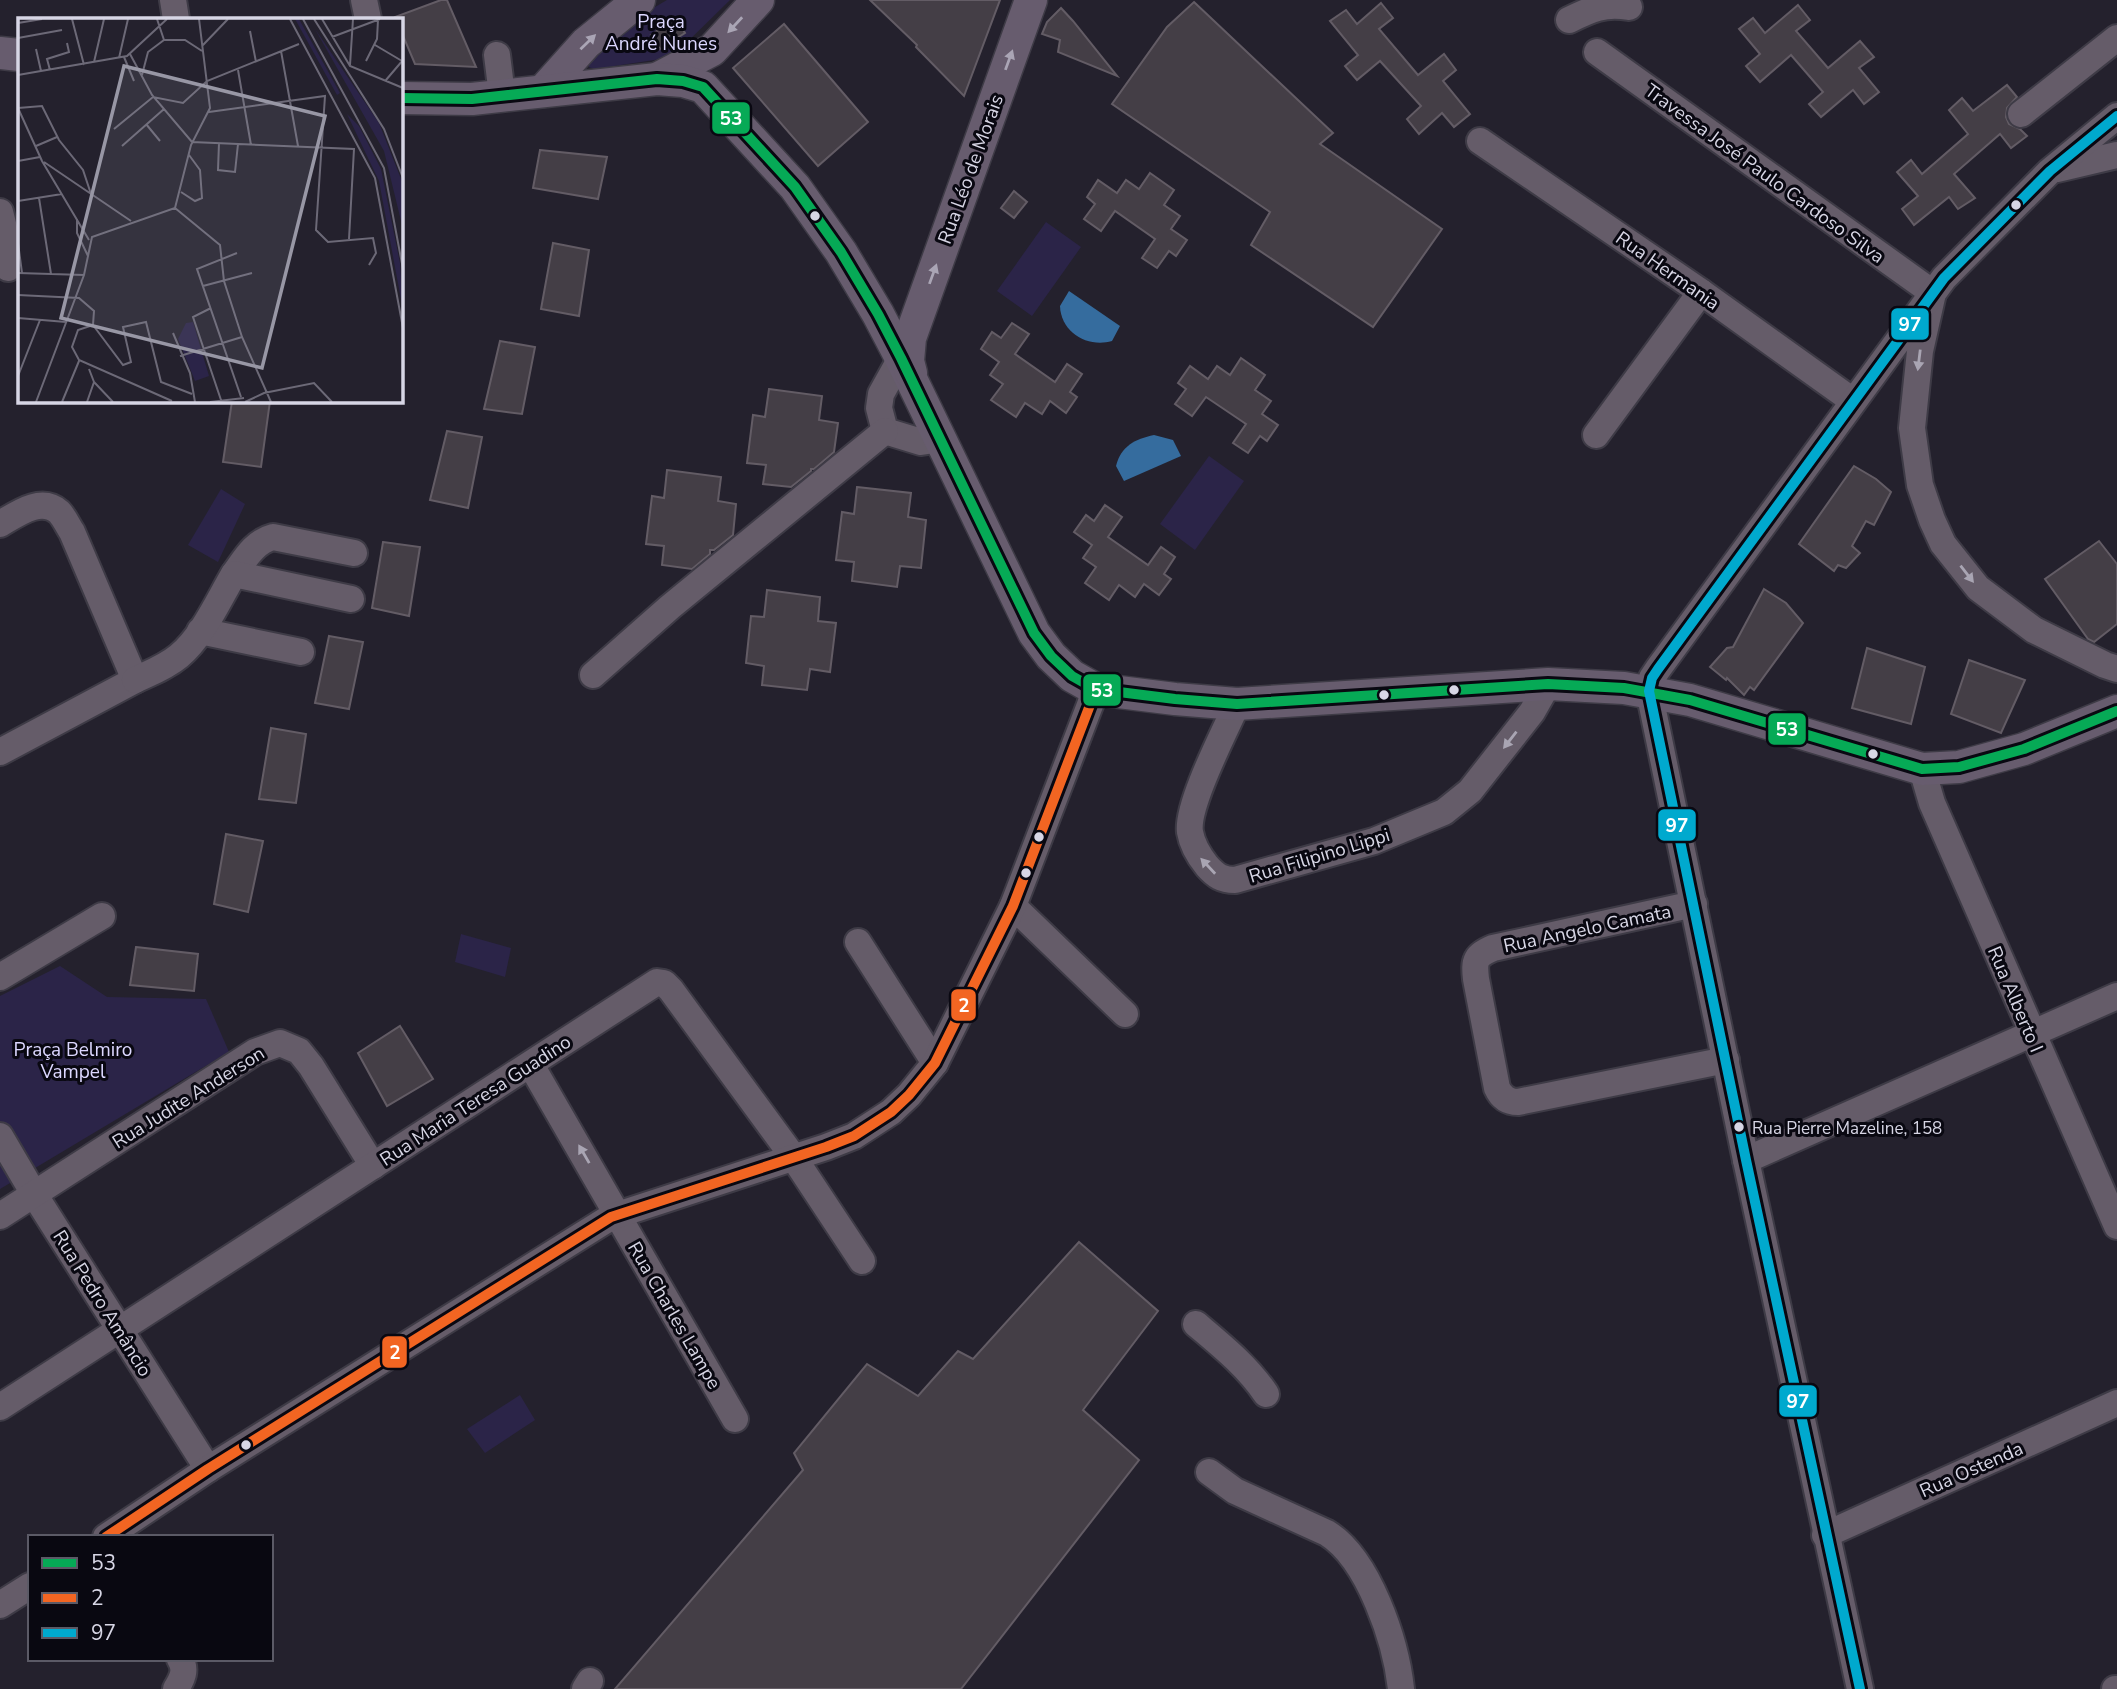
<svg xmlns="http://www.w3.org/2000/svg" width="2117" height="1689" viewBox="0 0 2117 1689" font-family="'Nunito Sans',sans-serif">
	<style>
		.green { fill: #2b2448 }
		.water { fill: #356c9e }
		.building { fill: #443e46; stroke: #635c65; stroke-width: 2 }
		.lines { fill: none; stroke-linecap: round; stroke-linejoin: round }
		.minor-casing { stroke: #3e3b46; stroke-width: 30 }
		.major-casing { stroke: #3e3b46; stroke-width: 35 }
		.minor { stroke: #655c69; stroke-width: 26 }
		.major { stroke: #675c6e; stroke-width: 32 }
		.bus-1-casing { stroke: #090811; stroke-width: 16 }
		.bus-2-casing { stroke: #090811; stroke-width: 16 }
		.bus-3-casing { stroke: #090811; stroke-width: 16 }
		.bus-1 { stroke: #06aa56; stroke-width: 10 }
		.bus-2 { stroke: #f26522; stroke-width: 10 }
		.bus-3 { stroke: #00a9ce; stroke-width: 10 }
		.oneway { fill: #aaa5b5 }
		.oneway2 { fill: #a9a5b3 }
		.bus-dot { fill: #d7d6e5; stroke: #090811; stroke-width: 2.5 }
		.labels { text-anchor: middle; stroke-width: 6; stroke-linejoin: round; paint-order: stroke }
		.bus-label { font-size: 17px; fill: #d7d6e5; stroke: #090811; text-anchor: start }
		.park-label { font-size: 19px; fill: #dcd7ff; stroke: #090811 }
		.street-label { font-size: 19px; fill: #d7d6e5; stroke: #090811 }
		.inset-road { fill: none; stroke: #6c6977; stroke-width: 2 }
		.view { fill: #9897a5; fill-opacity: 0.15; stroke: #9897a5; stroke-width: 3.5 }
		.inset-edge { fill: none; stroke: #d7d6e5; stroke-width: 3.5 }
		.line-badge { stroke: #090811; stroke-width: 2.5 }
		.badge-label { font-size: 19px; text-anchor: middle; font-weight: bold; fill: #fff }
	</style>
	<rect width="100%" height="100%" fill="#24212d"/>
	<g class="green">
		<path d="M 667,0 L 730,0 L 676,53 L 661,59 L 594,69 L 589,67 L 589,62 L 638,17 Z"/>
		<path d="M 1046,222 L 1081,247 L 1032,316 L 997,291 Z"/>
		<path d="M 1209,456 L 1244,481 L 1195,550 L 1160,524 Z"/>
		<path d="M 221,489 L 245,504 L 218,562 L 188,545 Z"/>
		<path d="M 461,934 L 511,948 L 505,977 L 455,962 Z"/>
		<path d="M 60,966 L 107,997 L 206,999 L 229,1052 L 0,1189 L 0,996 Z"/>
		<path d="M 520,1395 L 535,1420 L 485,1453 L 467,1429 Z"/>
	</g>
	<g class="water">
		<path d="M 1069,291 L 1120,326 L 1112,341 C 1088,348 1061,333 1060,306 Z"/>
		<path d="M 1154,435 L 1173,440 L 1181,456 L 1124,481 L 1116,466 C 1121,446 1135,439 1154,435 Z"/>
	</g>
	<g class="building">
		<path d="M 441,0 L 447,0 L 476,67 L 415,64 L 401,31 L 401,19 L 396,19 L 395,17 Z"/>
		<path d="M 870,0 L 1000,0 L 964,96 L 916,47 L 917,45 Z"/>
		<path d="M 1194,2 L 1333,133 L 1320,144 L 1442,229 L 1373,327 L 1251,245 L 1270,212 L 1112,104 L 1167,27 Z"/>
		<path d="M 1381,3 L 1393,18 L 1379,29 L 1418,75 L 1444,54 L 1456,70 L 1443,81 L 1470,114 L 1454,127 L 1442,113 L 1419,134 L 1407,119 L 1421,106 L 1380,61 L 1357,80 L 1345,66 L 1358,55 L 1330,21 L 1346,10 L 1357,24 Z"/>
		<path d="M 1798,5 L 1810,20 L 1796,31 L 1828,68 L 1860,41 L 1874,57 L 1859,68 L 1879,92 L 1864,104 L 1853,90 L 1821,117 L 1809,104 L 1823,92 L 1791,55 L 1760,82 L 1746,66 L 1760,54 L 1739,29 L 1753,18 L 1765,33 Z"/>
		<path d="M 1061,8 L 1073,21 L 1117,76 L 1058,52 L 1060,40 L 1042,34 L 1047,22 Z"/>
		<path d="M 676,18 L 685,33 L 660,49 L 651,35 Z"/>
		<path d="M 784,24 L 868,122 L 818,166 L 733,68 Z"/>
		<path d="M 2007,85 L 2017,97 L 2007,108 L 2006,117 L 2009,124 L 2020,129 L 2027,136 L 2011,148 L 2000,134 L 1954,174 L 1975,198 L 1958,209 L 1949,197 L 1914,225 L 1902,209 L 1918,196 L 1897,172 L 1911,160 L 1922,174 L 1968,134 L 1949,110 L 1962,98 L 1973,111 Z"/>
		<path d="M 540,150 L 607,157 L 598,199 L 533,188 Z"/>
		<path d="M 1150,173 L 1174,190 L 1164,205 L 1180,216 L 1171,229 L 1187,240 L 1176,256 L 1169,251 L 1157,268 L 1142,258 L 1155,239 L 1115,211 L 1101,231 L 1084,219 L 1095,204 L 1087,197 L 1098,180 L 1117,193 L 1126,180 L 1139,189 Z"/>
		<path d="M 1014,191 L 1027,202 L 1014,218 L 1001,208 Z"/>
		<path d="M 553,243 L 589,250 L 579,316 L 541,309 Z"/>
		<path d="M 1012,323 L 1029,334 L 1015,354 L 1055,382 L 1067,364 L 1082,374 L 1070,392 L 1077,397 L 1066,413 L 1050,401 L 1042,414 L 1025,403 L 1016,417 L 991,400 L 1003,384 L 990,375 L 999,362 L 981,349 L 992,332 L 1001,338 Z"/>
		<path d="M 500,341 L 535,347 L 522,414 L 484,409 Z"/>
		<path d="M 1241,358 L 1265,375 L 1255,390 L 1271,401 L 1262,414 L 1278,425 L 1267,441 L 1260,436 L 1248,453 L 1233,443 L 1246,424 L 1206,397 L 1192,416 L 1175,404 L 1186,389 L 1178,383 L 1190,366 L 1208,379 L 1217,366 L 1230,375 Z"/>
		<path d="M 769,389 L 822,396 L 819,420 L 838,423 L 834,452 L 814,469 L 811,469 L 811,471 L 791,487 L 763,484 L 766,465 L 747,463 L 753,415 L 765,417 Z"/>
		<path d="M 232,401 L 270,401 L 261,467 L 223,462 Z"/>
		<path d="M 447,431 L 482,437 L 468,508 L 430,500 Z"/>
		<path d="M 1854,466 L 1876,479 L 1891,492 L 1874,525 L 1866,521 L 1852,546 L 1860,553 L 1846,568 L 1838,565 L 1834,571 L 1799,544 Z"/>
		<path d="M 667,470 L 721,477 L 718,501 L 736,504 L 733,535 L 714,550 L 710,550 L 710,554 L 692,569 L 662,565 L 664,546 L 646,544 L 652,496 L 664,498 Z"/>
		<path d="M 857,487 L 911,493 L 908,517 L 926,520 L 921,568 L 900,566 L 897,587 L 852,581 L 854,562 L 836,560 L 842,512 L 854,514 Z"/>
		<path d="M 1105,505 L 1122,517 L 1108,537 L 1148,565 L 1161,547 L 1175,557 L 1164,574 L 1171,579 L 1159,595 L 1144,584 L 1135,597 L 1119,585 L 1109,600 L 1085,583 L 1096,567 L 1083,558 L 1092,545 L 1074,532 L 1086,515 L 1094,521 Z"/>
		<path d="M 2099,541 L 2117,564 L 2117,624 L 2094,642 L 2088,639 L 2045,579 Z"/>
		<path d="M 383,542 L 420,547 L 409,616 L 372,608 Z"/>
		<path d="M 1764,589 L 1786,603 L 1803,623 L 1754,690 L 1750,687 L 1744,695 L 1727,678 L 1726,680 L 1710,667 L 1727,648 L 1733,647 Z"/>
		<path d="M 767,590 L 820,597 L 818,621 L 836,623 L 830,672 L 810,669 L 807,690 L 762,685 L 764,666 L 746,663 L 751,616 L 764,617 Z"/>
		<path d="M 329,636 L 363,642 L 349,709 L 315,703 Z"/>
		<path d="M 1867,648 L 1925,667 L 1911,724 L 1852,708 Z"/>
		<path d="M 1969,660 L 2025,680 L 2001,733 L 1951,714 Z"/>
		<path d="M 271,728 L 306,734 L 296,803 L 259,799 Z"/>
		<path d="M 226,834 L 263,841 L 248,912 L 214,904 Z"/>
		<path d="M 136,947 L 198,954 L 194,991 L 130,985 Z"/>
		<path d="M 400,1026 L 433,1079 L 387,1106 L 358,1053 Z"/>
		<path d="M 1079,1242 L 1158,1311 L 1083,1410 L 1139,1460 L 961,1689 L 615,1689 L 803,1470 L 794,1453 L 867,1364 L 918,1396 L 958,1351 L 973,1359 Z"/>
	</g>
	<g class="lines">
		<g class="minor-casing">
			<g id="minor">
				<path d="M 173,0 L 176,19"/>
				<path d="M 364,0 L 368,19"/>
				<path d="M 1569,20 C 1591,9 1604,3 1629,7"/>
				<path d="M 1597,52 L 1933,293 L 1920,351 L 1912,428 L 1920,485 L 1932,520 L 1943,544 L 1978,588 L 2034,630 L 2105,665 L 2117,669"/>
				<path d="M 497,55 L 502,95"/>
				<path d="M 2021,114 L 2117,38"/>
				<path d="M 1480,141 L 1701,292 L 1853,401"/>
				<path d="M 2057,169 L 2117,155"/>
				<path d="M 0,212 L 5,232 L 8,268"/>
				<path d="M 901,358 L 881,394 L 879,408 L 885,431 L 921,442 L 941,439"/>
				<path d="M 1596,435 L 1701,292"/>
				<path d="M 0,524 C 17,514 41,496 59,512 C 64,517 68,526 72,532 L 135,680 L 0,752"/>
				<path d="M 234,574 C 245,559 254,542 273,537 L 354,553"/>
				<path d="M 200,631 L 301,652"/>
				<path d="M 593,675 L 670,607 L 885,431"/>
				<path d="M 135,680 C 150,673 166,667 179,656 C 203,636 218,601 234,574 L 351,599"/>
				<path d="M 1237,704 C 1225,731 1186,806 1190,832 C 1192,844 1199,856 1207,866 C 1216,876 1222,880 1235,880 L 1374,841 L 1444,812 L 1470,791 L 1532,712 L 1548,684"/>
				<path d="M 1922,769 L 1932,803 L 2117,1226"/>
				<path d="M 1694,904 L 1493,948 C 1475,956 1474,960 1476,979 L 1497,1088 C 1501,1097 1508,1102 1518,1102 L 1726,1060"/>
				<path d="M 1013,906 L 1125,1014"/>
				<path d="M 858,942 L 935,1063"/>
				<path d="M 0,977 L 102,916"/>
				<path d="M 531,1065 L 735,1419"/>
				<path d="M 0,1136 L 34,1194 L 208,1469"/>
				<path d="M 1746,1160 L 2117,996"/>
				<path d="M 0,1216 L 255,1052 L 280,1043 L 299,1051 L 311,1066 L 373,1166"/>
				<path d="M 1196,1324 C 1222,1346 1247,1366 1266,1394"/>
				<path d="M 0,1407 L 657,982 L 664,983 L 671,990 L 794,1158 L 862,1261"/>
				<path d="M 1209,1472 L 1235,1491 L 1327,1533 C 1369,1559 1396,1642 1401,1689"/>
				<path d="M 1825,1535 L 2117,1403"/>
				<path d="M 106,1537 L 208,1469 L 611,1217 L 826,1147 L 854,1136 L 891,1112 L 909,1095 L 935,1063 L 1013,906 L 1090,705 L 1095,689"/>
				<path d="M 0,1605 L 30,1586"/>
				<path d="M 176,1689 C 182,1679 187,1670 180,1659"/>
				<path d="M 585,1689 L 590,1681"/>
				<path d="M 1860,1689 L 1746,1160 L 1649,691 L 1652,678 L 1658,669 L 1944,278 L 2050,171 L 2117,116"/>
				<path d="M 2115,1689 L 2117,1689"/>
			</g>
		</g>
		<g class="major-casing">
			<g id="major">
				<path d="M 0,53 L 19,55"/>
				<path d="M 657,79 L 712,50 L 758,0"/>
				<path d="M 543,91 L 586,43 L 639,0"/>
				<path d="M 401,98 L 472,99 L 657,79 L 683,81 L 703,87 L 795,187 L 841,252 L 878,314 L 901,358 L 1034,633 L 1051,656 L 1072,676 L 1095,689 L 1175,699 L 1237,704 L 1548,684 L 1624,688 L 1690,700 L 1922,769 L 1959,767 L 2024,749 L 2117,711"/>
				<path d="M 911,373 L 908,361 L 910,338 L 1031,0"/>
			</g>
		</g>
		<use href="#minor" class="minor"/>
		<use href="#major" class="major"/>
		<g class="bus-1-casing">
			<path id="bus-1" d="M 401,98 L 472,99 L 657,79 L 683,81 L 703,87 L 795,187 L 841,252 L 878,314 L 901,358 L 1034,633 L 1051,656 L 1072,676 L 1095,689 L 1175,699 L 1237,704 L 1548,684 L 1624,688 L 1690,700 L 1922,769 L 1959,767 L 2024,749 L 2117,711"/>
		</g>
		<g class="bus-2-casing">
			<path id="bus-2" d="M 106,1537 L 208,1469 L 611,1217 L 826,1147 L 854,1136 L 891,1112 L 909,1095 L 935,1063 L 1013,906 L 1090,705 L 1095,689"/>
		</g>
		<g class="bus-3-casing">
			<path id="bus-3" d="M 1860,1689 L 1746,1160 L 1649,691 L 1652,678 L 1658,669 L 1944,278 L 2050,171 L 2117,116"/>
		</g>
		<use href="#bus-1" class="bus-1"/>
		<use href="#bus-2" class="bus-2"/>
		<use href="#bus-3" class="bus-3"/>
	</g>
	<defs><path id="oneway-solid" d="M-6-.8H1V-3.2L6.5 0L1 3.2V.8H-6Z" transform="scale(1.75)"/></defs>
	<g class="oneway">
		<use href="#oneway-solid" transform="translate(735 25) rotate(133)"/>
		<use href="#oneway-solid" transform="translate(588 42) rotate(-44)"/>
		<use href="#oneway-solid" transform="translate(1009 60) rotate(-70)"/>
		<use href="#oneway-solid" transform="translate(933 274) rotate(-70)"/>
	</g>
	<g class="oneway2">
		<use href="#oneway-solid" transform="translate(1919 360) rotate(97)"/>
		<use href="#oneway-solid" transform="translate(1967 574) rotate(52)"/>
		<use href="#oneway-solid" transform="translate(1510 740) rotate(128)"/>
		<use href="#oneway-solid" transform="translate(1208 866) rotate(-133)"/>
		<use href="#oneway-solid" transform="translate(584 1154) rotate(-120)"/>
	</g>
	<g class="bus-dot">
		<circle cx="2016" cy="205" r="6"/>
		<circle cx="815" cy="216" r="6"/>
		<circle cx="1454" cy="690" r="6"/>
		<circle cx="1384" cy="695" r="6"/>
		<circle cx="1873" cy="754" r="6"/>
		<circle cx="1039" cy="837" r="6"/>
		<circle cx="1026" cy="873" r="6"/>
		<circle cx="1739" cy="1127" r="6"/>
		<circle cx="246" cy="1445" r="6"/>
	</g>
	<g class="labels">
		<g class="bus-label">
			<text x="1752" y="1134">Rua Pierre Mazeline, 158</text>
		</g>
		<g class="park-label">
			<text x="661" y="28">Praça<tspan x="661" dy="22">André Nunes</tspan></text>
			<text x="73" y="1056">Praça Belmiro<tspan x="73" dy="22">Vampel</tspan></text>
		</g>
		<g class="street-label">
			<text transform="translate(970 169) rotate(-70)" y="7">Rua Léo de Morais</text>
			<text transform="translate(1765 173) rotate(36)" y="7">Travessa José Paulo Cardoso Silva</text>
			<text transform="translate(1668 270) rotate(35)" y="7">Rua Hermania</text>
			<text transform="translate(1319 855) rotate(-17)" y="7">Rua Filipino Lippi</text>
			<text transform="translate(1587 928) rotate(-12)" y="7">Rua Angelo Camata</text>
			<text transform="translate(2016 999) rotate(67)" y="7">Rua Alberto I</text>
			<text transform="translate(188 1097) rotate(-32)" y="7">Rua Judite Anderson</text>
			<text transform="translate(475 1100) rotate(-33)" y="7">Rua Maria Teresa Guadino</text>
			<text transform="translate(103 1303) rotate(58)" y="7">Rua Pedro Amâncio</text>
			<text transform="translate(675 1315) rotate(60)" y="7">Rua Charles Lampe</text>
			<text transform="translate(1971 1469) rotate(-24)" y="7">Rua Ostenda</text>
		</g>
	</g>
	<g transform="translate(18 18)">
		<rect width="385" height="385" fill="#24212d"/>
		<path d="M 277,1 L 281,1 L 322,75 L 319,77 ZM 297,11 L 361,105 L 385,166 L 385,211 L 366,133 ZM 329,96 L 341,108 L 363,151 L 382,245 L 385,292 L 361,163 ZM 175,304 L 191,358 L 177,363 L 160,321 L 168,305 Z" fill="#2b2448"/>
		<path class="inset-road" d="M 54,1 L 66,47M 139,1 L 146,22M 272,1 L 357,160 L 385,310M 285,1 L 366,150 L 385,251M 296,1 L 366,111 L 385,160M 304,1 L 332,48 L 385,70M 0,5 L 24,1M 232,13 L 238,44M 314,19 L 362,1M 0,20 L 44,12M 185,27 L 210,1M 357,27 L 384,43M 18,31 L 23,53M 263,33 L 280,128M 112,36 L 134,77 L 174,124 L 336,131 L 331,221M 106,39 L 116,63M 101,40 L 110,1M 348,43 L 359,21 L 360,2M 76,44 L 86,1M 332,47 L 335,1M 32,52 L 29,41 L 51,34 L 49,25M 220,52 L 233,127M 0,57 L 109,38 L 149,1M 124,57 L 130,34 L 146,22 L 167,22 L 184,33M 368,62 L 385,42M 0,90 L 24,88 L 41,122 L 65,152 L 73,176M 0,90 L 24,143 L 71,222M 191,94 L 307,78 L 298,212 L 310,224 L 355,220 L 358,235 L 351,247M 128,106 L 142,123M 96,111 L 135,79 L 165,85 L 189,63 L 281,26M 201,125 L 200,152 L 217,154 L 220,126M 18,128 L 39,119M 104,128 L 146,91M 0,143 L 22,139M 26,144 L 113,203M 163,174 L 177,183 L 184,180 L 182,152 L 171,137M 21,180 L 33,256M 0,183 L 44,176M 157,190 L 202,227 L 206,263 L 224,319 L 253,384M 59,201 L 59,215 L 70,238M 0,225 L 4,255M 219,235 L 179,251 L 223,379M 0,255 L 66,257M 185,268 L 234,255M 0,277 L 61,280 L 76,293 L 75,307 L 105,347 L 113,344 L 105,309 L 128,304 L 143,364 L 174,376M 193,290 L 175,299 L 203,382M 0,300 L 48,304M 75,307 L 60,312 L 54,329 L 61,342 L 154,383M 155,315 L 172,355 L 177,384M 162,338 L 224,319M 0,358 L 22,302M 76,364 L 95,384M 18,384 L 66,257 L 74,219 L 157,190 L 173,127 L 192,90 L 181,1M 44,384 L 61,343M 69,384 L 76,364 L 71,351M 192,384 L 226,380M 227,384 L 246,375 L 296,365 L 314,384"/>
		<path class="view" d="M 106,48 L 307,98 L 244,350 L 43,300 Z"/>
		<rect width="385" height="385" class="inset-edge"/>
	</g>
	<g class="line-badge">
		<rect x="711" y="101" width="40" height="34" rx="7" fill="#06aa56"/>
		<rect x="1890" y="307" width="40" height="34" rx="7" fill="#00a9ce"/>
		<rect x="1082" y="673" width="40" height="34" rx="7" fill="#06aa56"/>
		<rect x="1767" y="712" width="40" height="34" rx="7" fill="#06aa56"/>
		<rect x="1657" y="808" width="40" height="34" rx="7" fill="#00a9ce"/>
		<rect x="950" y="988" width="27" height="34" rx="7" fill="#f26522"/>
		<rect x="381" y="1335" width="27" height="34" rx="7" fill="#f26522"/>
		<rect x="1778" y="1384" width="40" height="34" rx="7" fill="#00a9ce"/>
	</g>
	<g class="badge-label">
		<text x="731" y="125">53</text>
		<text x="1910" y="331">97</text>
		<text x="1102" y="697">53</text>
		<text x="1787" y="736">53</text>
		<text x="1677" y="832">97</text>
		<text x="964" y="1012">2</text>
		<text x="395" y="1359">2</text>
		<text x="1798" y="1408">97</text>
	</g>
	<rect x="28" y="1535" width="245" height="126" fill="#090811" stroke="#5b5a66" stroke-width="2"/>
	<rect x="42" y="1558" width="35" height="10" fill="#06aa56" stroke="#5b5a66" stroke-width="2"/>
	<text x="91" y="1570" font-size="21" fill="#d7d6e5">53</text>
	<rect x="42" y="1593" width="35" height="10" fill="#f26522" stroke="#5b5a66" stroke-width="2"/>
	<text x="91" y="1605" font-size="21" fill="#d7d6e5">2</text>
	<rect x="42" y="1628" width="35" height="10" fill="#00a9ce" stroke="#5b5a66" stroke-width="2"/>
	<text x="91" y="1640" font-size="21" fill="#d7d6e5">97</text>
</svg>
